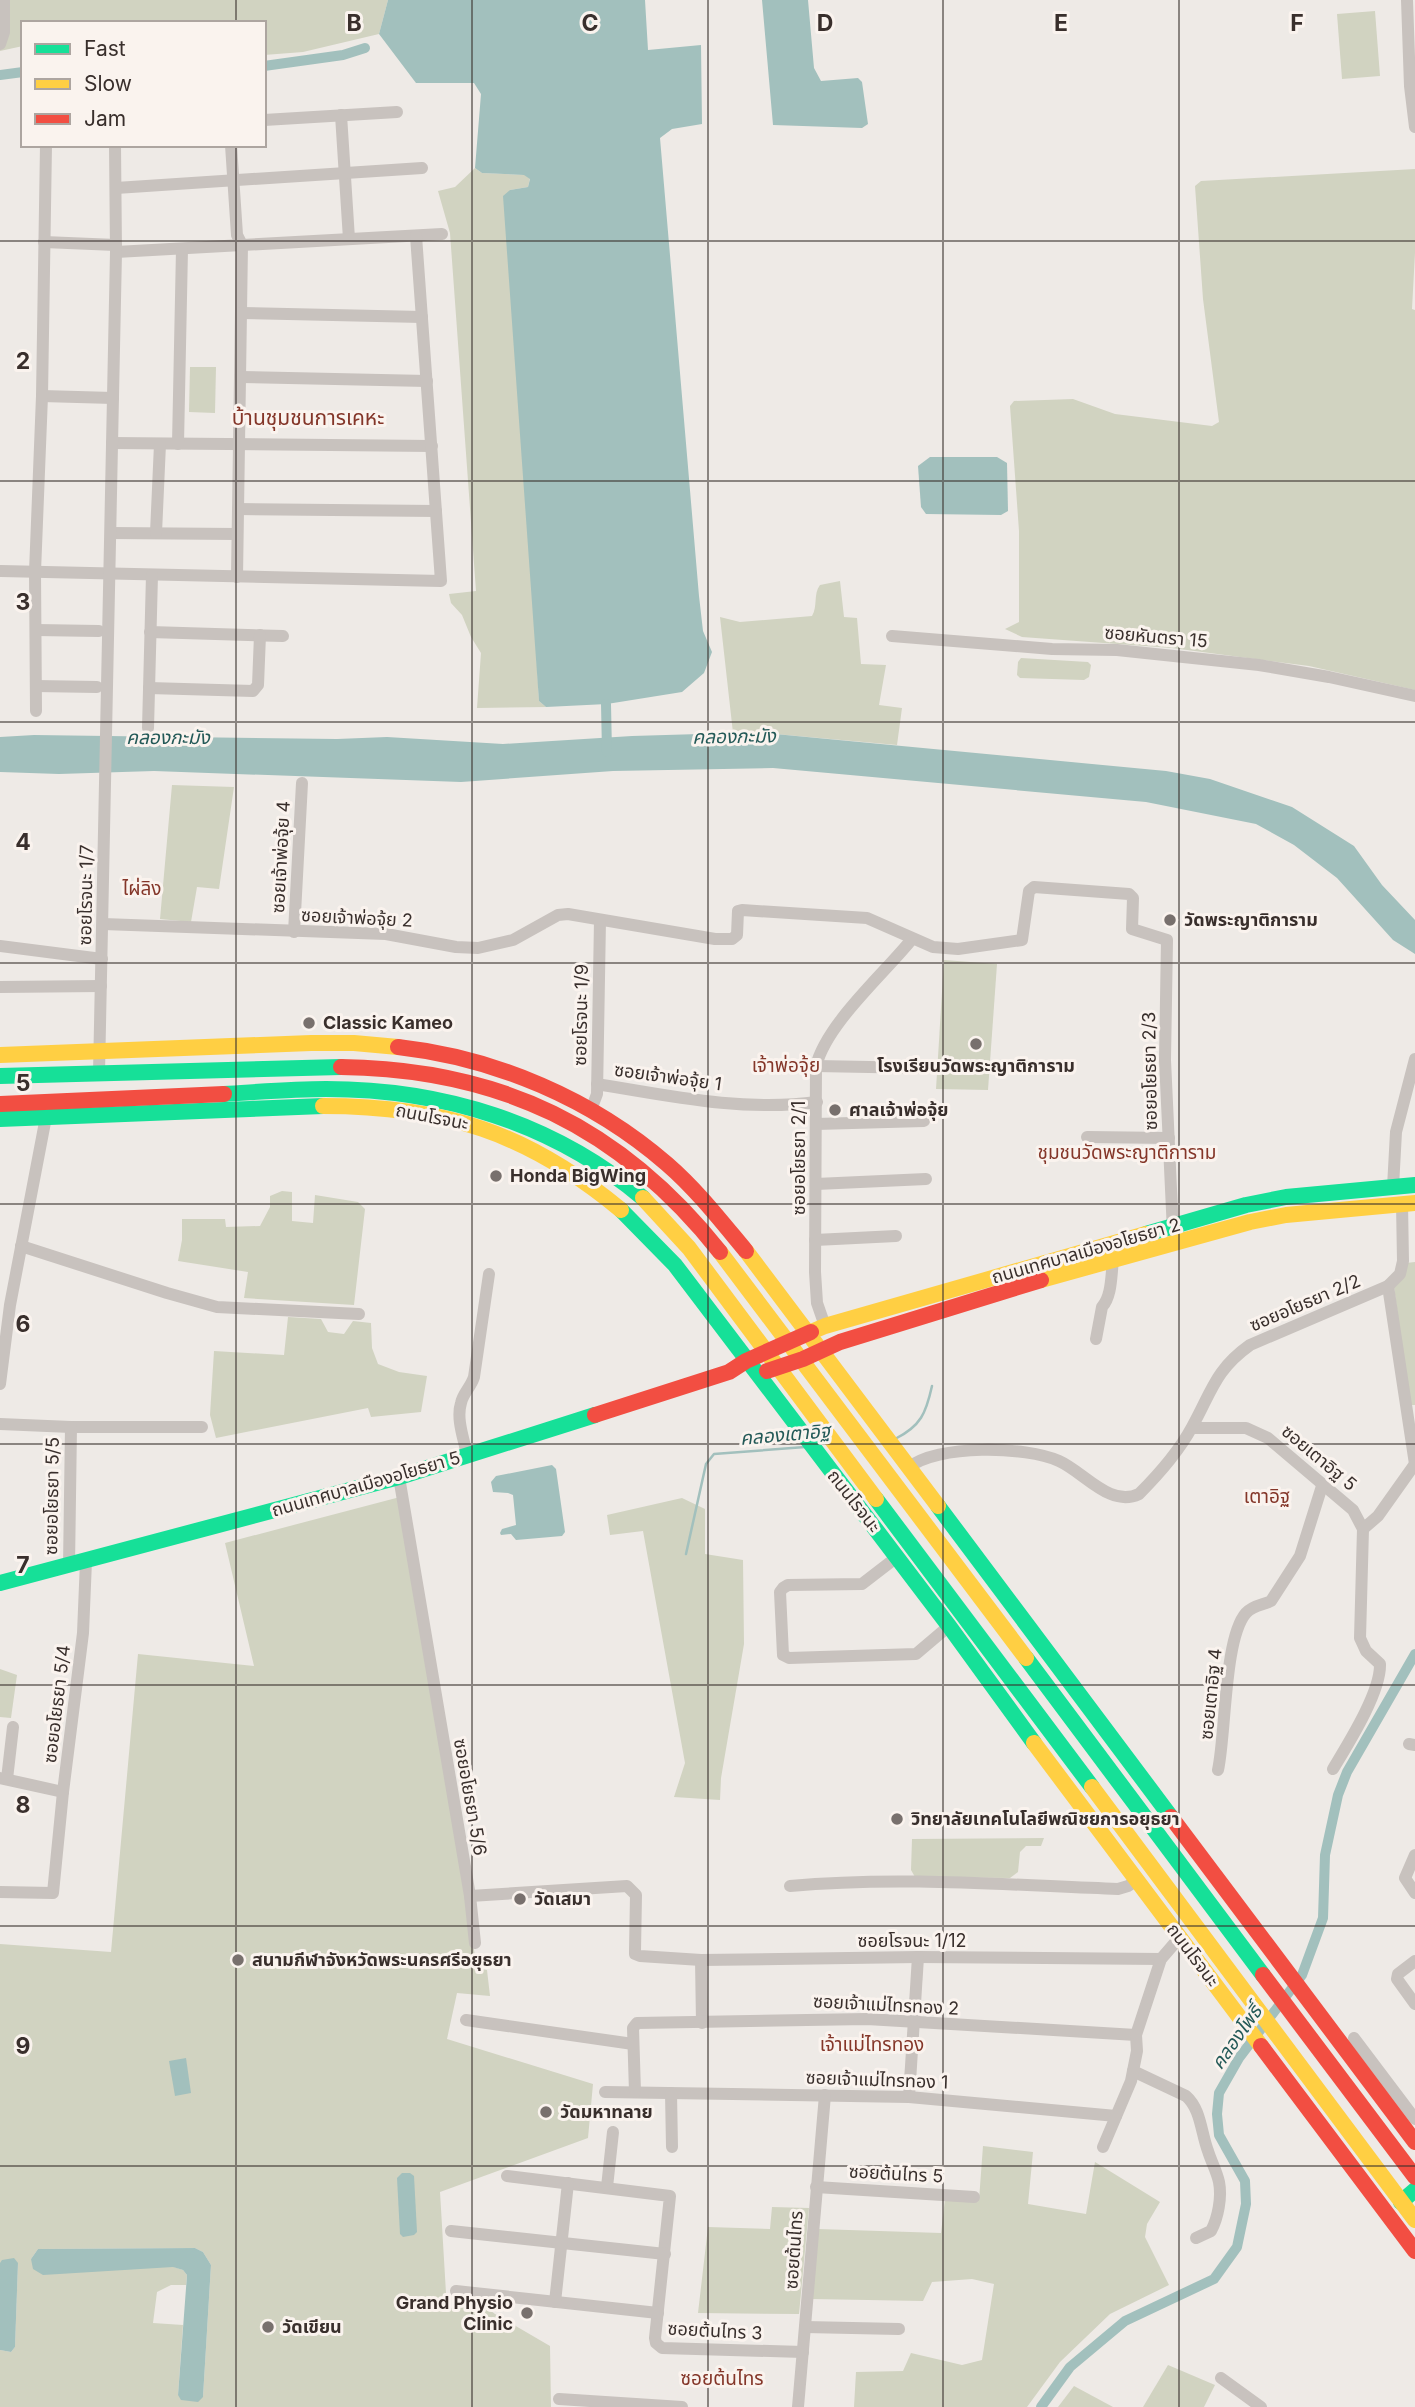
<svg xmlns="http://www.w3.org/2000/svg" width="1415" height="2407" viewBox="0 0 1415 2407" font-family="Inter,'Noto Sans Thai',sans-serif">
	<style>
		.green { fill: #d1d3c1; fill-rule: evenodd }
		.water { fill: #a2c0bd }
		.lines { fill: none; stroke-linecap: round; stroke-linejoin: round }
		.stream { stroke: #a2c0bd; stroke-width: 2.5 }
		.canal { stroke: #a2c0bd; stroke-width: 10 }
		.street { stroke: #c8c2be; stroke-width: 12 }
		.fast { stroke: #16e098; stroke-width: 16 }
		.slow { stroke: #ffcf43; stroke-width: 16 }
		.jam { stroke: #f24e42; stroke-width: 16 }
		.grid { fill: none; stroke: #392f2c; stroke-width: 2; stroke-opacity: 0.55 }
		.poi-dot { fill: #78706d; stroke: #faf3ee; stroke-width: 2.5 }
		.labels { text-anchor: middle; stroke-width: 6; stroke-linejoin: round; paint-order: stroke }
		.street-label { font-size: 18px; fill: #392f2c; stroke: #faf3ee }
		.poi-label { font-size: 18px; font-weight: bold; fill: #392f2c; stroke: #faf3ee; text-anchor: start }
		.water-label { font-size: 19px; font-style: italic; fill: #235957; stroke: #faf3ee }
		.neighbourhood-label { font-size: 19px; fill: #843629; stroke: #faf3ee }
		.quarter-label { font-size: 21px; fill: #843629; stroke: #faf3ee }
		.grid-label { font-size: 23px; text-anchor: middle; font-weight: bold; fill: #392f2c; stroke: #faf3ee; stroke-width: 6; stroke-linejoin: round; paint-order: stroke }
	</style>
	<rect width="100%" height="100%" fill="#eeeae6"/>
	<g class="green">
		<path d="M 0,0 L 388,0 L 379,34 L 303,52 L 264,55 L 264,23 L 23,23 L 23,46 L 0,51 Z"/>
		<path d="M 1375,11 L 1380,76 L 1342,79 L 1337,14 Z"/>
		<path d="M 475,168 L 482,173 L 525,175 L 530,178 L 528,187 L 510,190 L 539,701 L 546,707 L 477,708 L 481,653 L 471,637 L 462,615 L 451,603 L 449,594 L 476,591 L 450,233 L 438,191 L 455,187 Z"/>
		<path d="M 1415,169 L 1415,253 L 1412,309 L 1415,310 L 1415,690 L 1309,666 L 1172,648 L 1022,637 L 1005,629 L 1019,622 L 1019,531 L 1010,406 L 1014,401 L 1073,399 L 1115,414 L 1212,426 L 1219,422 L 1203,299 L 1195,186 L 1201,181 Z"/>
		<path d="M 190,367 L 216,367 L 215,413 L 189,412 Z"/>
		<path d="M 840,581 L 844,617 L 857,618 L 861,664 L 886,665 L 879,705 L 902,708 L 897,745 L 775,734 L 733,733 L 720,617 L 740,622 L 812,616 C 818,606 813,594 820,585 Z"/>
		<path d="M 1021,658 L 1088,662 L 1091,665 L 1089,677 L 1084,680 L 1020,678 L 1017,675 L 1018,662 Z"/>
		<path d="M 172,785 L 234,787 L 219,889 L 197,887 L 191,922 L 160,919 Z"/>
		<path d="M 944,960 L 997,964 L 988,1090 L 936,1089 Z"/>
		<path d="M 282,1191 L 292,1192 L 292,1221 L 313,1223 L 315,1195 L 358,1202 L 365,1209 L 354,1305 L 244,1298 L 248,1272 L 178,1261 L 182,1240 L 182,1219 L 225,1219 L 226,1227 L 260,1226 L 270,1207 L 270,1196 Z"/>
		<path d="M 1415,1262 L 1415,1405 L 1410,1405 L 1394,1287 L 1406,1263 Z"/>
		<path d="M 288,1317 L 321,1319 L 328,1332 L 344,1334 L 353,1321 L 371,1323 L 372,1348 L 378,1364 L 399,1372 L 427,1376 L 421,1412 L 371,1417 L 368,1408 L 216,1438 L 210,1415 L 214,1351 L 284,1355 Z"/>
		<path d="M 400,1497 L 477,1968 L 487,1970 L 490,1996 L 457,1993 L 447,2039 L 593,2084 L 588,2138 L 440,2192 L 447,2310 L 474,2298 L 495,2314 L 550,2346 L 551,2407 L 0,2407 L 0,2350 L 11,2352 L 15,2347 L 18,2263 L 0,2263 L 0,1944 L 111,1952 L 138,1654 L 254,1666 L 225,1543 ZM 195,2248 L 203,2252 L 211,2265 L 203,2397 L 178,2395 L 183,2325 L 153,2323 L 157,2292 L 171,2285 L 186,2285 L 187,2275 L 183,2270 L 174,2267 L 31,2259 L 38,2249 Z"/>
		<path d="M 682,1498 L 705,1509 L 705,1554 L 743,1560 L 744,1644 L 721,1778 L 720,1800 L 674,1797 L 685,1763 L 643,1531 L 610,1535 L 607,1515 Z"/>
		<path d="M 0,1669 L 17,1675 L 11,1718 L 0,1717 Z"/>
		<path d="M 1044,1838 L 1041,1846 L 1026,1846 L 1020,1852 L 1018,1872 L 1010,1878 L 915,1877 L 911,1870 L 912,1839 Z"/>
		<path d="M 983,2146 L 1033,2152 L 1028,2204 L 1086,2214 L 1095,2162 L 1160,2202 L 1147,2224 L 1145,2237 L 1169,2285 L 1110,2314 L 1060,2362 L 1027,2407 L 854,2407 L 856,2372 L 903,2371 L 911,2353 L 962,2365 L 982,2360 L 994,2284 L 972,2279 L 932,2282 L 923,2301 L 812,2299 L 818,2229 L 941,2233 L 945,2199 L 979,2200 Z"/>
		<path d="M 772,2207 L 809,2208 L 799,2314 L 698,2313 L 708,2227 L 770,2229 Z"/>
		<path d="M 1168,2365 L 1215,2385 L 1204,2407 L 1143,2407 Z"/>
		<path d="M 1074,2386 L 1113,2407 L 1058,2407 Z"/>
	</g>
	<g class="water">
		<path d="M 388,0 L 645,0 L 648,50 L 701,45 L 702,124 L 672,129 L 660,138 L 699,596 L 703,631 L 712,652 L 704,673 L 682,692 L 607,704 L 546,707 L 539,701 L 503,196 L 510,190 L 528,187 L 530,179 L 524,175 L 482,173 L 475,168 L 481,94 L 474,83 L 416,83 L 379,34 Z"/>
		<path d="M 762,0 L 808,0 L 814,68 L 821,81 L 858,78 L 862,82 L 868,124 L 862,128 L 773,125 Z"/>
		<path d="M 930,457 L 997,457 L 1007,463 L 1008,511 L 1001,515 L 926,514 L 921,507 L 918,466 Z"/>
		<path d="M 733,733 L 775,734 L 1166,771 L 1210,779 L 1292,807 L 1354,846 L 1382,885 L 1415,920 L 1415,954 L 1393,940 L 1337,878 L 1294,845 L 1256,824 L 1146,802 L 773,768 L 613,771 L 461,782 L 154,771 L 59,774 L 0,772 L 0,737 L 34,735 L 337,739 L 387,737 L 503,744 L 632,736 Z"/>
		<path d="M 552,1465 L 556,1469 L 565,1532 L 562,1536 L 516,1540 L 511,1534 L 501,1535 L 500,1533 L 502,1529 L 516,1525 L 513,1495 L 508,1493 L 493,1492 L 491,1482 L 496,1476 Z"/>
		<path d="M 186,2058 L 191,2093 L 175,2096 L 169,2061 Z"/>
		<path d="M 402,2173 L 410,2173 L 414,2176 L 417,2232 L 414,2235 L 403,2237 L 400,2234 L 397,2178 Z"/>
		<path d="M 195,2248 L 203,2252 L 211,2265 L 203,2397 L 198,2402 L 181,2400 L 178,2395 L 187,2275 L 183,2270 L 173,2267 L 43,2275 L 33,2269 L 31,2259 L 38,2249 Z"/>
		<path d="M 14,2258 L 18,2263 L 15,2347 L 11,2352 L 0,2350 L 0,2263 L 2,2260 Z"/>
	</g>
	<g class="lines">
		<g class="stream">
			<path d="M 895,1439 C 921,1426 926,1413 932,1386"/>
			<path d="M 686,1554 L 706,1464 L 714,1454 L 805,1447"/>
		</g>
		<g class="canal">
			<path d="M 264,66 L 343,55 L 365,48"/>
			<path d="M 0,75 L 23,72"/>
			<path d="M 606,704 L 607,752"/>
			<path d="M 1041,2407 L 1070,2367 L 1125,2321 L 1214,2279 L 1237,2247 L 1246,2204 L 1245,2181 L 1219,2135 L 1217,2114 L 1219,2093 L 1239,2058 L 1302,1975 L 1323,1918 L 1325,1855 L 1338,1795 L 1347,1772 L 1415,1654"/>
		</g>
		<g class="street">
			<path d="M 1407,0 L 1410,86 L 1415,127"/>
			<path d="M 0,44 L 4,32 L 4,0"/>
			<path d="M 341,115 L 349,239"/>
			<path d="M 264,120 L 397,112"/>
			<path d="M 231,145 L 237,235 L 242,245 L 237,577"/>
			<path d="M 116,188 L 422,168"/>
			<path d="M 44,242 L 116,245"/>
			<path d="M 116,252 L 442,234"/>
			<path d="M 241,313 L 422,317"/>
			<path d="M 240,377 L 427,381"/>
			<path d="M 42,396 L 113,398"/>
			<path d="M 112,443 L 432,446"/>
			<path d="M 178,444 L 182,249"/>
			<path d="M 238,509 L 436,511"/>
			<path d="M 111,533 L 237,534"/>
			<path d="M 156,533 L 160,444"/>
			<path d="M 1,571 L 441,581 L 416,236"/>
			<path d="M 36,630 L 99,631"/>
			<path d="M 150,632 L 283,636"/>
			<path d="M 892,636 L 1052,649 L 1117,650 L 1259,665 L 1329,677 L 1415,696"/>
			<path d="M 36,686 L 97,687"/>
			<path d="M 149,688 L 253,691 L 258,685 L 260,635"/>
			<path d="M 36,711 L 35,572 L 42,396 L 46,145"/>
			<path d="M 148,728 L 152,575"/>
			<path d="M 103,924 L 386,934 L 456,947 L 478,948 L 513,940 L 558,915 L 568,914 L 715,939 L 732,939 L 737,935 L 738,911 L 742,910 L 867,918 L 933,947 L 958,949 L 1022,940 L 1029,891 L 1034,887 L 1129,894 L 1133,898 L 1132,929 L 1167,940 L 1165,1060 L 1173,1232"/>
			<path d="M 294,932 L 302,783"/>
			<path d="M 0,946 L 102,959"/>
			<path d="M 0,987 L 101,986"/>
			<path d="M 816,1066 L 922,1068"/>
			<path d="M 99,1073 L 116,252 L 115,145"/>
			<path d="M 597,1084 C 670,1096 744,1112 817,1102"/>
			<path d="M 591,1110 L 597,1094 L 600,920"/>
			<path d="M 816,1124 L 924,1121"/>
			<path d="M 1087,1137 L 1169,1138"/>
			<path d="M 816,1184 L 926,1179"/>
			<path d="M 1393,1187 L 1396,1132 L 1415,1059"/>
			<path d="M 815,1240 L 896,1236"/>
			<path d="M 21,1246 L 167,1293 L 217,1307 L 359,1314"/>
			<path d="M 1388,1286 L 1415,1464"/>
			<path d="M 825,1326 L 817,1303 L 815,1272 L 816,1066 C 827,1023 884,974 912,939"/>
			<path d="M 1096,1339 L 1102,1307 C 1112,1296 1111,1275 1113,1261"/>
			<path d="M 0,1384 L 10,1305 L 46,1117"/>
			<path d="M 0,1424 L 71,1427 L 202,1427"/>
			<path d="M 1192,1428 L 1246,1428 L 1268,1438 L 1353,1510 L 1363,1529 L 1360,1638 L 1366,1651 L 1380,1664 C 1381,1692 1348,1744 1333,1769"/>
			<path d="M 467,1455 C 464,1439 456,1419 461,1403 C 463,1393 471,1387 474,1377 L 489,1274"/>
			<path d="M 908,1468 C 937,1444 1026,1446 1059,1461 C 1084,1472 1110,1508 1139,1494 C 1158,1475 1179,1451 1192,1427 C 1212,1391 1215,1370 1250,1345 L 1388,1286 L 1400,1274 L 1403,1261 L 1402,1204"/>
			<path d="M 399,1477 L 470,1896 L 475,1943"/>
			<path d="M 1363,1529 L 1378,1516 L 1415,1464"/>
			<path d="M 897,1557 L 862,1584 L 788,1585 L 783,1588 L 780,1592 L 783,1655 L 789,1658 L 916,1654 L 949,1626"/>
			<path d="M 69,1566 L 71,1427"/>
			<path d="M 1409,1744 L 1415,1745"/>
			<path d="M 1218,1770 C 1226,1733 1224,1638 1246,1613 C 1253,1605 1263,1605 1271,1601 L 1300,1556 L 1322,1486"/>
			<path d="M 0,1778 L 63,1792"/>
			<path d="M 7,1779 L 13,1727"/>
			<path d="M 1415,1855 L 1405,1878 L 1415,1893"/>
			<path d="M 790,1886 C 898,1876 1009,1885 1118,1889 L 1128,1886 L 1137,1880"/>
			<path d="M 0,1892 L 53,1893 L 63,1792 L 83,1633 L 86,1561"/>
			<path d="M 470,1896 L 627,1886 L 636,1895 L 635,1951 L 635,1954 L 640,1956 L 701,1960 L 918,1957 L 1161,1959"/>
			<path d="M 701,1960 L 702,2023"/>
			<path d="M 1415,1961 L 1398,1974 L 1397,1979 L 1415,2004"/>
			<path d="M 466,2020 L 633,2044"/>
			<path d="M 1354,2038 L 1415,2119"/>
			<path d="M 1133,2071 L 1186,2096 C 1201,2109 1201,2133 1208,2151 C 1211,2161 1217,2172 1219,2182 C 1222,2197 1218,2218 1211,2231 L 1196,2238"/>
			<path d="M 605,2092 L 909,2097 L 1116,2116"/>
			<path d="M 635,2092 L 633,2028 L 637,2023 L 867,2019 L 1136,2035"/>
			<path d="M 671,2093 L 672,2147"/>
			<path d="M 909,2097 L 918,1957"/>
			<path d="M 1103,2147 L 1131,2081 L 1137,2051 L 1136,2035 L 1161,1959 L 1180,1937"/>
			<path d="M 507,2176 L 670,2196 L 655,2338 L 656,2343 L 662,2348 L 803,2352"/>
			<path d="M 607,2187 L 613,2132"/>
			<path d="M 816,2187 L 974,2197"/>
			<path d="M 451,2231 L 665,2254"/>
			<path d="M 456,2291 L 658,2313"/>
			<path d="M 555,2302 L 568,2183"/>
			<path d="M 805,2327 L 899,2329"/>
			<path d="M 1221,2378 L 1261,2407"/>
			<path d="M 559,2399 L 682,2407"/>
			<path d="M 798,2407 L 825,2095"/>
		</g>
		<g class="fast">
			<path d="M 0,1076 L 341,1067"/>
			<path d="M 224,1094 C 258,1092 292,1089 326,1089 C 443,1089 553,1123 643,1198"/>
			<path d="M 0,1119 L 323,1106"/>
			<path d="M 621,1210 L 675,1265 L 949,1626 L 1034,1743"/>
			<path d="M 1146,1234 L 1246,1205 L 1286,1197 L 1415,1185"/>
			<path d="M 876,1499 L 1092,1787"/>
			<path d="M 938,1506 L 1171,1817"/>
			<path d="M 0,1583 L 399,1477 L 595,1415"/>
			<path d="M 1026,1658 L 1263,1975"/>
			<path d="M 1401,2202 L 1415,2190"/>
		</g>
		<g class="slow">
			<path d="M 0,1055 L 311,1043 L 354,1043 L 398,1047"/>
			<path d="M 323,1106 C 444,1106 527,1132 621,1210"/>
			<path d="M 643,1198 L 689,1248 L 876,1499"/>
			<path d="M 746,1251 L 938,1506"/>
			<path d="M 720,1252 L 1026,1658"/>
			<path d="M 1041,1280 L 1250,1222 L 1286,1215 L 1415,1203"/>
			<path d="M 811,1332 L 825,1326 L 1146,1234"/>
			<path d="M 1034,1743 L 1261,2046"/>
			<path d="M 1092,1787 L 1415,2220"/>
		</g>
		<g class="jam">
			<path d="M 398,1047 C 496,1058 592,1099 667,1164 C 697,1190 721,1221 746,1251"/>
			<path d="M 341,1067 C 500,1069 621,1127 720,1252"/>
			<path d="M 0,1104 L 224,1094"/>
			<path d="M 767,1371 L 803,1359 L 840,1342 L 1041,1280"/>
			<path d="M 595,1415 L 729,1372 L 746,1361 L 811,1332"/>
			<path d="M 1171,1817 L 1415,2142"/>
			<path d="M 1263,1975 L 1415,2177"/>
			<path d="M 1261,2046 L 1415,2251"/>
		</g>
	</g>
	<path class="grid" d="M 236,0 L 236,23M 472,0 L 472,2407M 708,0 L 708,2407M 943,0 L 943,2407M 1179,0 L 1179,2407M 236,145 L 236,2407M 0,241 L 1415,241M 0,481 L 1415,481M 0,722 L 1415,722M 0,963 L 1415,963M 0,1204 L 1415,1204M 0,1444 L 1415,1444M 0,1685 L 1415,1685M 0,1926 L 1415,1926M 0,2166 L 1415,2166"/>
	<g class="poi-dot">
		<circle cx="1170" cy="920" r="7"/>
		<circle cx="309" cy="1023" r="7"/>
		<circle cx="976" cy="1044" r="7"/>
		<circle cx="835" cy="1110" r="7"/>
		<circle cx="496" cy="1176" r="7"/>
		<circle cx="897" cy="1819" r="7"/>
		<circle cx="520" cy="1899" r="7"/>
		<circle cx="238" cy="1960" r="7"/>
		<circle cx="546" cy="2112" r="7"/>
		<circle cx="527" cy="2313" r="7"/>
		<circle cx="268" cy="2327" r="7"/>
	</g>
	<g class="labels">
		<g class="street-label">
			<text transform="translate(1156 637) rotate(5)" y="6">ซอยหันตรา 15</text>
			<text transform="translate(281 857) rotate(-87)" y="6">ซอยเจ้าพ่อจุ้ย 4</text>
			<text transform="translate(86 895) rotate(-89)" y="6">ซอยโรจนะ 1/7</text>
			<text transform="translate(357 918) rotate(3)" y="6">ซอยเจ้าพ่อจุ้ย 2</text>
			<text transform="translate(581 1015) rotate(-89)" y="6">ซอยโรจนะ 1/9</text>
			<text transform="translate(1150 1071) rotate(-91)" y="6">ซอยอโยธยา 2/3</text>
			<text transform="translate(668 1077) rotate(8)" y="6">ซอยเจ้าพ่อจุ้ย 1</text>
			<text transform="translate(432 1117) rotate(11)" y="6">ถนนโรจนะ</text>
			<text transform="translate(799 1158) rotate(-90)" y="6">ซอยอโยธยา 2/1</text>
			<text transform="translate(1086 1251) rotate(-16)" y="6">ถนนเทศบาลเมืองอโยธยา 2</text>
			<text transform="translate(1305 1303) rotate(-23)" y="6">ซอยอโยธยา 2/2</text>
			<text transform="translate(1319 1458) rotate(40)" y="6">ซอยเตาอิฐ 5</text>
			<text transform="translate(366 1484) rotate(-16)" y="6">ถนนเทศบาลเมืองอโยธยา 5</text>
			<text transform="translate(52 1496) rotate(-89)" y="6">ซอยอโยธยา 5/5</text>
			<text transform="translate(854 1501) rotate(52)" y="6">ถนนโรจนะ</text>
			<text transform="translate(1211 1694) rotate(-84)" y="6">ซอยเตาอิฐ 4</text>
			<text transform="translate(57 1704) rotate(-83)" y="6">ซอยอโยธยา 5/4</text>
			<text transform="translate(470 1797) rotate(80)" y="6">ซอยอโยธยา 5/6</text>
			<text x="912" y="1947">ซอยโรจนะ 1/12</text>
			<text transform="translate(1193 1955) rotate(53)" y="6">ถนนโรจนะ</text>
			<text transform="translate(886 2005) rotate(3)" y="6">ซอยเจ้าแม่ไทรทอง 2</text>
			<text transform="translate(877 2080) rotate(2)" y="6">ซอยเจ้าแม่ไทรทอง 1</text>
			<text transform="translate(896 2174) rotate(3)" y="6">ซอยต้นไทร 5</text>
			<text transform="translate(794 2250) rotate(-86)" y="6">ซอยต้นไทร</text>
			<text transform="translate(715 2331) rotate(3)" y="6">ซอยต้นไทร 3</text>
		</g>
		<g class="poi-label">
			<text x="1184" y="926">วัดพระญาติการาม</text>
			<text x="323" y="1029">Classic Kameo</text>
			<text x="976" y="1072" text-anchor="middle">โรงเรียนวัดพระญาติการาม</text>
			<text x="849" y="1116">ศาลเจ้าพ่อจุ้ย</text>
			<text x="510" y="1182">Honda BigWing</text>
			<text x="911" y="1825">วิทยาลัยเทคโนโลยีพณิชยการอยุธยา</text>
			<text x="534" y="1905">วัดเสมา</text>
			<text x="252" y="1966">สนามกีฬาจังหวัดพระนครศรีอยุธยา</text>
			<text x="560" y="2118">วัดมหาทลาย</text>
			<text x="513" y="2309" text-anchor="end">Grand Physio<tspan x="513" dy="21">Clinic</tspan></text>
			<text x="282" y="2333">วัดเขียน</text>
		</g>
		<g class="water-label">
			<text transform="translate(734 736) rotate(-1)" y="7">คลองกะมัง</text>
			<text x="168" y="744">คลองกะมัง</text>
			<text transform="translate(785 1434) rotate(-5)" y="7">คลองเตาอิฐ</text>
			<text transform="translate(1236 2037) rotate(-55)" y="7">คลองโพธิ์</text>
		</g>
		<g class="neighbourhood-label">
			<text x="142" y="895">ไผ่ลิง</text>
			<text x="786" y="1072">เจ้าพ่อจุ้ย</text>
			<text x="1127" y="1159">ชุมชนวัดพระญาติการาม</text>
			<text x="1267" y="1503">เตาอิฐ</text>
			<text x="872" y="2051">เจ้าแม่ไทรทอง</text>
			<text x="722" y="2385">ซอยต้นไทร</text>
		</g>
		<g class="quarter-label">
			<text x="308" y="425">บ้านชุมชนการเคหะ</text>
		</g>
	</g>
	<g class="grid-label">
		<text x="354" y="31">B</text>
		<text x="590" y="31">C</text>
		<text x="825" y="31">D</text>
		<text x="1061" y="31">E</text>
		<text x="1297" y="31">F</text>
		<text x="23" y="369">2</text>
		<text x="23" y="610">3</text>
		<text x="23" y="850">4</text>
		<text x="23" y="1091">5</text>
		<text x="23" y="1332">6</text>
		<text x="23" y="1573">7</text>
		<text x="23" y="1813">8</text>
		<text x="23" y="2054">9</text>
	</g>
	<rect x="21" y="21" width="245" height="126" fill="#faf3ee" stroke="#ada5a0" stroke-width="2"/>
	<rect x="35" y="44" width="35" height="10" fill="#16e098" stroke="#ada5a0" stroke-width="2"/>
	<text x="84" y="56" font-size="21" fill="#392f2c">Fast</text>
	<rect x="35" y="79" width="35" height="10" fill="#ffcf43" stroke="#ada5a0" stroke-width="2"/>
	<text x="84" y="91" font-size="21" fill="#392f2c">Slow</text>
	<rect x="35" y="114" width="35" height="10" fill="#f24e42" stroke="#ada5a0" stroke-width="2"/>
	<text x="84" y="126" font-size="21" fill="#392f2c">Jam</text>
</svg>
